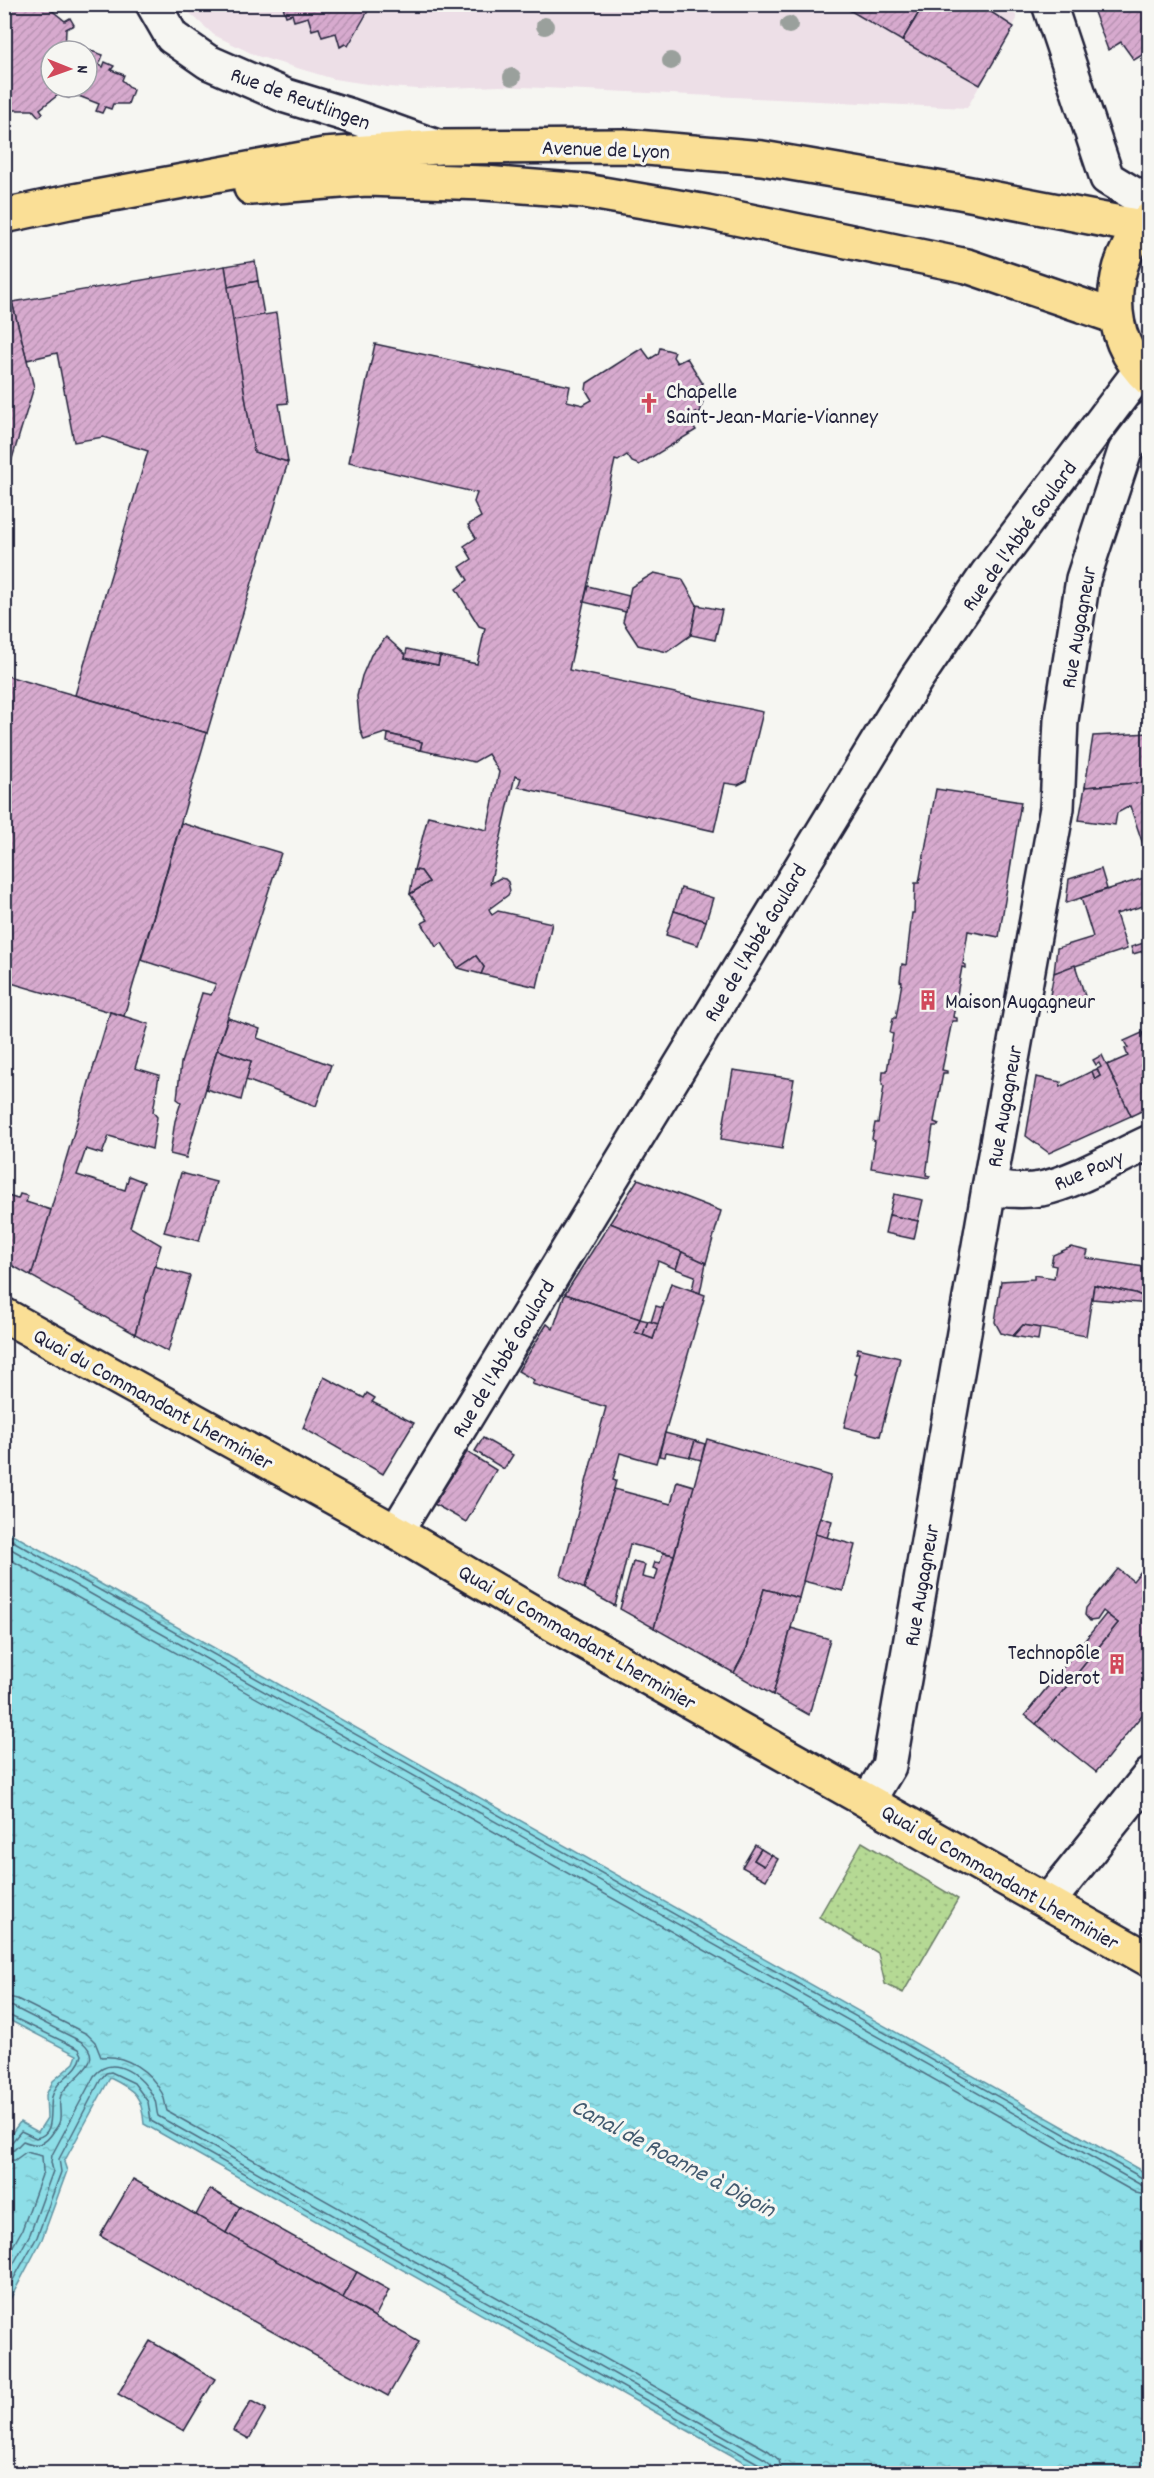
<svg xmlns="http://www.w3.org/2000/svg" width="1154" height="2478" viewBox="0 0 1154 2478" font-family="Dekko,sans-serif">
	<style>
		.built { fill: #eddfe7 }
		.grass { fill: url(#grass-dots); stroke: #6c7e68; stroke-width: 1.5 }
		.water { fill: url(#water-ripples); stroke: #6293a2; stroke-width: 1.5 }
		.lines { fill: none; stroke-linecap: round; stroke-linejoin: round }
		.shore { stroke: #4d6d80; stroke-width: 1.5 }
		.building { fill: url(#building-hatch); stroke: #22223b; stroke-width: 1.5 }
		.minor-casing { stroke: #22223b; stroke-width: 38 }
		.major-casing { stroke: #22223b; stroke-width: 38 }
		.minor { stroke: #f6f6f2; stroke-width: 33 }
		.major { stroke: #fadf96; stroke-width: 33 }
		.tree { fill: #9aa09c }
		.labels { text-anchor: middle; stroke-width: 6; stroke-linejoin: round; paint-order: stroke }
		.street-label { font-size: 22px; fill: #22223b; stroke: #f6f6f2 }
		.poi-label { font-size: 22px; fill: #22223b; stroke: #f6f6f2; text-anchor: start }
		.water-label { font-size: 24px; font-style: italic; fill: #425a6f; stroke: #f6f6f2 }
	</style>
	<defs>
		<pattern id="grass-dots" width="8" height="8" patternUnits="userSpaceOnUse" patternTransform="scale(1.5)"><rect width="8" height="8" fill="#b5d994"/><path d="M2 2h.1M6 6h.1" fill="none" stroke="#9bba80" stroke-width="1.8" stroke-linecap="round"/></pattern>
		<pattern id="water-ripples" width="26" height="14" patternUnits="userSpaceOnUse" patternTransform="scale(1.5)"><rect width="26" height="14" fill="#8ddee7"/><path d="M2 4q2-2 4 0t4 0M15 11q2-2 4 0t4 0" fill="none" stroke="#79bec7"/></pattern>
		<pattern id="building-hatch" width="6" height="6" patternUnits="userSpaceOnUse" patternTransform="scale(1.5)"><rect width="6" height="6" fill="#d7aace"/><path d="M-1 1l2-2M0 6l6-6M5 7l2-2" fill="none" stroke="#b892b2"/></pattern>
	</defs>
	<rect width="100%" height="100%" fill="#f6f6f2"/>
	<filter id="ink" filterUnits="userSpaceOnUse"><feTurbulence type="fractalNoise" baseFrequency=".0167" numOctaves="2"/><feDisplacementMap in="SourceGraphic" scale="12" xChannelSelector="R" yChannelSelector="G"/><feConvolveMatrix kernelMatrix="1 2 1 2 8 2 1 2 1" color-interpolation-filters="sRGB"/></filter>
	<g filter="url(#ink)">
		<path class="built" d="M 269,4 L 282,5 L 286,15 L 292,14 L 294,21 L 308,17 L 312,30 L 319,28 L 322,37 L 336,33 L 340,46 L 345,44 L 349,45 L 372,4 L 1012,4 L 1017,19 L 967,108 L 500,86 L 418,89 L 387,87 L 334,79 L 257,56 L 214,35 L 181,5 Z"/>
		<path class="grass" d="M 862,1842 L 958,1899 L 903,1993 L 885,1984 L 878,1953 L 819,1917 Z"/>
		<path class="water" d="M 5,1530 L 1149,2175 L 1149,2473 L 763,2473 L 144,2124 C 142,2096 135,2090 110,2078 L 64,2162 L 67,2171 L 42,2239 L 5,2309 L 5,2142 L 20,2122 L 38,2132 L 47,2118 L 46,2095 L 53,2081 L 74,2063 L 77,2055 L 5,2018 Z"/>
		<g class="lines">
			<g class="shore">
				<path d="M 4,1536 L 1144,2179 L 1150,2179"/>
				<path d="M 4,1545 L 1141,2185 L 1150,2187"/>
				<path d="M 4,1556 L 1136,2193 L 1150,2196"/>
				<path d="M 4,1996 L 17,1999 L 87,2034 L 95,2042 L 101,2057 C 126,2054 150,2071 162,2093 C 165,2099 165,2105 167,2111 L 769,2451 L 779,2460 L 782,2474"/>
				<path d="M 4,2005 L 13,2007 L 82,2042 C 108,2063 68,2079 61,2095 C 58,2102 61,2110 60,2118 C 60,2124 57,2127 54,2131 C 45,2145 38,2147 23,2141 L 14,2150 L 4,2152"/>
				<path d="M 4,2013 L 79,2049 L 82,2055 C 78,2074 56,2078 52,2097 C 49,2111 56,2134 36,2138 L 21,2131 L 11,2143 L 4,2145"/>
				<path d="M 4,2161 L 15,2160 L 26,2152 L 42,2156 L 43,2172 L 22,2230 L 4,2262"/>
				<path d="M 4,2281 L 30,2234 L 53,2171 L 51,2162 L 52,2155 L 94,2076 C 113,2052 144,2077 154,2098 C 157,2104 156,2111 158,2116 L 765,2459 L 771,2464 L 773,2474"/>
				<path d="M 4,2296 L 37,2237 L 61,2172 L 59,2159 L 101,2079 L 106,2073 L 111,2072 L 134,2083 L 148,2102 L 151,2121 L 761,2465 L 765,2474"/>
			</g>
		</g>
		<g class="building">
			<path d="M 4,4 L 44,4 L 65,21 L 70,18 L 74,25 L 66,29 L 65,51 L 67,46 L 80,51 L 51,51 L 51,87 L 87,87 L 88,50 L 103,55 L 99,65 L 103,67 L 105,62 L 114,66 L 111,70 L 124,75 L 122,80 L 133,90 L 128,104 L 113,104 L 111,109 L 105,107 L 102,113 L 96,111 L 99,104 L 71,93 L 69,98 L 62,96 L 62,92 L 40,109 L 43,113 L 39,117 L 33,110 L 4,110 Z"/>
			<path d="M 282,4 L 372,4 L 348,46 L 345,44 L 340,47 L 336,33 L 322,37 L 319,28 L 312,30 L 308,17 L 294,21 L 292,14 L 286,16 Z"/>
			<path d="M 839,4 L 924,4 L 902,41 Z"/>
			<path d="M 924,4 L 979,4 L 1014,27 L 980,85 L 902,41 Z"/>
			<path d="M 1091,4 L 1145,4 L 1150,16 L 1150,50 L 1134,60 L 1121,42 L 1108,50 Z"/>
			<path d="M 255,261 L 258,281 L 228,287 L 225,266 Z"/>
			<path d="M 225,266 L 254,452 L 288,462 L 207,733 L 75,695 L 148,451 L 103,437 L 74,442 L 57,353 L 27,360 L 12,302 Z"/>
			<path d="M 258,281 L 264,315 L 233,320 L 228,287 Z"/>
			<path d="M 12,302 L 34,387 L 4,485 L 4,304 Z"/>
			<path d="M 276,313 L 288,403 L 279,404 L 288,462 L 254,452 L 233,320 Z"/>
			<path d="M 375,344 L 570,386 L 567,401 L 583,405 L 592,400 L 586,390 L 587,383 L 642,348 L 650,359 L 658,354 L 660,348 L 675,352 L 673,357 L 677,363 L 687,358 L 703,384 L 693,389 L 699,399 L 703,401 L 700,413 L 696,412 L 688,418 L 696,430 L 639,465 L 632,462 L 627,455 L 618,461 L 615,460 L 569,670 L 763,712 L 746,781 L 738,785 L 725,783 L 714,831 L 518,787 L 521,778 L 515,776 L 490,884 L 500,878 L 505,879 L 508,882 L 510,891 L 508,895 L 489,909 L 492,915 L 498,911 L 552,923 L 537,987 L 481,974 L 484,967 L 476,956 L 458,968 L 442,943 L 436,947 L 422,923 L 428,920 L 410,894 L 429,882 L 421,871 L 414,870 L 428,816 L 487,830 L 499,772 L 488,754 L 474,762 L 420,750 L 422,742 L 385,733 L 364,740 L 360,729 L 357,696 L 362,676 L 371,655 L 386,637 L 406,655 L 405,658 L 438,665 L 440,656 L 477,664 L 485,628 L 479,626 L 456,589 L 468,580 L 460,567 L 472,559 L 464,546 L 476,538 L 468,525 L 481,517 L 474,502 L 477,493 L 349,462 Z"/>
			<path d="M 654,573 L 682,579 L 697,605 L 691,635 L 667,652 L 638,645 L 623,622 L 631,587 Z"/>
			<path d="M 588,586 L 629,596 L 626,612 L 584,602 Z"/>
			<path d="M 697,605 L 722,610 L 715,640 L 691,635 Z"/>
			<path d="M 407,649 L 440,656 L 438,665 L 405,658 Z"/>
			<path d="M 4,675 L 207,733 L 124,1016 L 4,981 Z"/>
			<path d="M 1150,733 L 1150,782 L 1085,787 L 1093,736 Z"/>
			<path d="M 388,734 L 422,742 L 420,750 L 387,742 Z"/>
			<path d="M 1150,782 L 1150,858 L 1148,859 L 1130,806 L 1117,813 L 1115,825 L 1079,820 L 1085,787 Z"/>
			<path d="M 936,789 L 1021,802 L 999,937 L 968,931 L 963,964 L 966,965 L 966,968 L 962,967 L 953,1017 L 957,1018 L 957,1021 L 952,1021 L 942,1070 L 947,1071 L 947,1073 L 943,1073 L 934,1122 L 939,1124 L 938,1126 L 933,1126 L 926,1175 L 930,1176 L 929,1178 L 871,1168 L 875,1141 L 872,1139 L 875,1123 L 878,1123 L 884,1086 L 882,1085 L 883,1071 L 887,1071 L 893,1034 L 890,1033 L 893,1018 L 896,1018 L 902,982 L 900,981 L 902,964 L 906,965 L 912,913 L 914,913 L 915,883 L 919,883 Z"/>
			<path d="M 181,823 L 281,853 L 217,1050 L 186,1158 L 170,1154 L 175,1121 L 181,1102 L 177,1099 L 181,1063 L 202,993 L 211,995 L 216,984 L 141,960 Z"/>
			<path d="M 1101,869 L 1107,889 L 1066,903 L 1069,879 Z"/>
			<path d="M 414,870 L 421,871 L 429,882 L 410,894 Z"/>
			<path d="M 1150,876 L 1150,904 L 1116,914 L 1127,949 L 1054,973 L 1057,948 L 1093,937 L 1081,898 Z"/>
			<path d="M 681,888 L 713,898 L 706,921 L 674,911 Z"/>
			<path d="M 674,911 L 706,921 L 698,945 L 666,935 Z"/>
			<path d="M 1150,941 L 1150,949 L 1133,954 L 1131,947 Z"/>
			<path d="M 476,956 L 484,967 L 481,974 L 458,968 Z"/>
			<path d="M 1075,965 L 1086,999 L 1047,1012 L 1054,973 Z"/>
			<path d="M 110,1012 L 149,1024 L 135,1068 L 159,1075 L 153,1112 L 157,1117 L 152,1149 L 109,1136 L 102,1154 L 86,1149 L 77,1175 L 125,1190 L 129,1176 L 144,1182 L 130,1227 L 161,1245 L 135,1334 L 31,1276 Z"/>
			<path d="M 228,1018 L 260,1029 L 257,1038 L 331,1065 L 316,1106 L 246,1080 L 251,1061 L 217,1050 Z"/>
			<path d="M 1150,1030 L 1150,1037 L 1145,1039 L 1142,1033 Z"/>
			<path d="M 1142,1033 L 1145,1039 L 1150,1037 L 1150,1107 L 1131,1116 L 1107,1065 L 1128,1056 L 1125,1049 L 1128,1048 L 1124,1041 Z"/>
			<path d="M 217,1050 L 251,1061 L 241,1100 L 206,1089 Z"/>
			<path d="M 1102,1055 L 1131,1116 L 1049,1153 L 1026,1136 L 1036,1077 L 1061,1082 L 1060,1087 L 1092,1071 L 1095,1079 L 1100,1076 L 1097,1069 L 1101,1067 L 1099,1063 L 1096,1065 L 1093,1060 Z"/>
			<path d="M 1097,1069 L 1100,1076 L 1095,1079 L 1092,1071 Z"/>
			<path d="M 733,1070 L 794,1079 L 782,1149 L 721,1139 Z"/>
			<path d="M 181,1173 L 216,1182 L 199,1241 L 164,1232 Z"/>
			<path d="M 638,1179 L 721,1211 L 706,1263 L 610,1223 Z"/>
			<path d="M 20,1194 L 28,1196 L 26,1202 L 51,1210 L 31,1276 L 4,1261 L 4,1195 L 18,1199 Z"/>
			<path d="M 894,1194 L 923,1200 L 918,1221 L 889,1215 Z"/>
			<path d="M 889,1215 L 918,1221 L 914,1239 L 885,1233 Z"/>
			<path d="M 610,1223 L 682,1252 L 676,1269 L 658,1261 L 640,1319 L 565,1294 Z"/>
			<path d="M 1071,1247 L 1088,1251 L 1086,1258 L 1150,1268 L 1150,1300 L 1135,1293 L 1094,1285 L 1086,1336 L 1023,1325 L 1013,1336 L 1001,1333 L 995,1322 L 1001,1281 L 1034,1279 L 1034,1275 L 1054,1278 L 1056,1266 L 1051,1265 L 1053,1255 Z"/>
			<path d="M 682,1252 L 706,1263 L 700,1293 L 692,1290 L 695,1276 L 676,1269 Z"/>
			<path d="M 154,1266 L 190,1276 L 168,1352 L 135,1334 Z"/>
			<path d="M 671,1283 L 705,1295 L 685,1365 L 656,1463 L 620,1453 L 613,1480 L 616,1481 L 614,1489 L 584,1589 L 561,1576 L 606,1407 L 532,1384 L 534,1380 L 518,1371 L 547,1324 L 553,1329 L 565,1294 L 640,1319 L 635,1332 L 653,1339 Z"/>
			<path d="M 1094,1285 L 1135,1293 L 1150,1300 L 1150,1304 L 1092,1299 Z"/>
			<path d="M 656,1306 L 663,1308 L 658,1324 L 651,1322 Z"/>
			<path d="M 1150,1307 L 1150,1329 L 1142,1326 Z"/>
			<path d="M 640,1319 L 648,1321 L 643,1335 L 635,1332 Z"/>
			<path d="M 648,1321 L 658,1324 L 653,1339 L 643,1335 Z"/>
			<path d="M 1023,1325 L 1040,1328 L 1038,1340 L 1013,1336 Z"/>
			<path d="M 858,1348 L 900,1358 L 880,1436 L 844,1427 L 857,1375 L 854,1374 L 859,1353 L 856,1353 Z"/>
			<path d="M 324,1377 L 364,1398 L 367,1393 L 375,1398 L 372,1402 L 414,1423 L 383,1474 L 303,1428 Z"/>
			<path d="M 665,1433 L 695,1441 L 690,1457 L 666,1452 L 665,1457 L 659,1456 Z"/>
			<path d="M 483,1438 L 513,1455 L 504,1469 L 475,1451 Z"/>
			<path d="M 707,1439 L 831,1476 L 799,1598 L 764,1589 L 747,1648 L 734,1673 L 654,1628 Z"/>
			<path d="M 695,1441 L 705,1444 L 701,1460 L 690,1457 Z"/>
			<path d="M 467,1452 L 496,1470 L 466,1522 L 434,1504 Z"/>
			<path d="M 677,1481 L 694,1486 L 674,1555 L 630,1544 L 615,1606 L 584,1589 L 614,1489 L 671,1504 Z"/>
			<path d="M 820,1517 L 832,1521 L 827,1538 L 815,1534 Z"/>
			<path d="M 815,1534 L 855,1545 L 843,1591 L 803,1581 Z"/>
			<path d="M 663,1553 L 674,1555 L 654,1628 L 620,1609 L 633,1562 L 645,1565 L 642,1577 L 655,1580 L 658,1570 L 653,1568 L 655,1562 L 660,1563 Z"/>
			<path d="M 1150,1560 L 1150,1705 L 1096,1772 L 1036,1724 L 1118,1623 L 1103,1611 L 1097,1620 L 1090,1621 L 1085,1615 L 1086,1608 L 1118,1569 L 1133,1581 Z"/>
			<path d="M 764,1589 L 799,1598 L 773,1695 L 734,1673 L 747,1648 Z"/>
			<path d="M 1106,1614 L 1118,1623 L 1036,1724 L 1025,1715 Z"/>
			<path d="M 791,1628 L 830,1639 L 809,1715 L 773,1695 Z"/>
			<path d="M 755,1845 L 761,1849 L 754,1860 L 764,1866 L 771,1855 L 778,1859 L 766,1880 L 742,1867 Z"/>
			<path d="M 761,1849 L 771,1855 L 764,1866 L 754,1860 Z"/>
			<path d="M 133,2179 L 419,2342 L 388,2396 L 100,2236 Z"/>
			<path d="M 210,2189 L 240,2207 L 226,2233 L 196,2215 Z"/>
			<path d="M 240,2207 L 357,2272 L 343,2298 L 226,2233 Z"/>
			<path d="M 357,2272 L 389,2290 L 375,2317 L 343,2298 Z"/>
			<path d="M 150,2341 L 215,2379 L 184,2431 L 118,2394 Z"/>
			<path d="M 251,2401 L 266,2409 L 249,2439 L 233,2430 Z"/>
		</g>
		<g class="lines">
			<g class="minor-casing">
				<g id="minor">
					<path d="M 153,4 L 172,37 L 208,62 L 286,96 L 348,115 L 437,147"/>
					<path d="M 1049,4 L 1107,178 L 1150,204"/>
					<path d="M 989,1188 C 1006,1190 1023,1192 1041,1189 C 1075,1182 1117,1157 1150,1142"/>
					<path d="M 396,1532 L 916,679 L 987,574 L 1140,371"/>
					<path d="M 868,1801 L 889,1766 L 989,1188 L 1057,808 L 1061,720 L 1083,579 L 1125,451 L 1150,418"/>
					<path d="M 1048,1902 L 1150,1775"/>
				</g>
			</g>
			<g class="major-casing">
				<g id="major">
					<path d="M 251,188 L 366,179 L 485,183 L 585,191 L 707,212 L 967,266 L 1116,317"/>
					<path d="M 4,216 L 69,202 L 324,155 L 437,147 L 624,146 L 762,158 L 960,192 L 1141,227"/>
					<path d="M 1150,219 C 1105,262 1103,338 1150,380"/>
					<path d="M 4,1315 L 396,1532 L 549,1622 L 1150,1960"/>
				</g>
			</g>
			<use href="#minor" class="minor"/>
			<use href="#major" class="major"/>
		</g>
		<g class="tree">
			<circle cx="789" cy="25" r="9"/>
			<circle cx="545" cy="26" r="9"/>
			<circle cx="671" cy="61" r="9"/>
			<circle cx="512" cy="77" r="9"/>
		</g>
	</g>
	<defs>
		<g id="church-bare" transform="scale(1.62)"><path d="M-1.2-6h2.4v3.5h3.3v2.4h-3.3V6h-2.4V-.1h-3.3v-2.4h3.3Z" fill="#d1495b" stroke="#f6f6f2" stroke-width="2.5" paint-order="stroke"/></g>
		<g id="building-bare" transform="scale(1.62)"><path d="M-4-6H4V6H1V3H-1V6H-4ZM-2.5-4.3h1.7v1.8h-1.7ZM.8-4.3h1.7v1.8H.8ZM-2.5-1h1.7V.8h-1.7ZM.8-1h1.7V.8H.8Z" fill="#d1495b" stroke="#f6f6f2" stroke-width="2.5" paint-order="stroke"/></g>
	</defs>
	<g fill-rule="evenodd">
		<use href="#church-bare" x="649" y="403"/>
		<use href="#building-bare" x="928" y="1000"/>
		<use href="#building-bare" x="1117" y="1664"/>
	</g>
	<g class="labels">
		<g class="street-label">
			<text transform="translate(301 97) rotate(20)" y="8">Rue de Reutlingen</text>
			<text transform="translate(606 148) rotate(2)" y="8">Avenue de Lyon</text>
			<text transform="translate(1018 535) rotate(-54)" y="8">Rue de l'Abbé Goulard</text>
			<text transform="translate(1077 627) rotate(-80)" y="8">Rue Augagneur</text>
			<text transform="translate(754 942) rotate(-59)" y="8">Rue de l'Abbé Goulard</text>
			<text transform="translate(1003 1106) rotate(-80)" y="8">Rue Augagneur</text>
			<text transform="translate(1088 1169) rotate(-23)" y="8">Rue Pavy</text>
			<text transform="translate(502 1358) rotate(-59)" y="8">Rue de l'Abbé Goulard</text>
			<text transform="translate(154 1398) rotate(29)" y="8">Quai du Commandant Lherminier</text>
			<text transform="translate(920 1585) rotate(-80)" y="8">Rue Augagneur</text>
			<text transform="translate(578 1636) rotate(30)" y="8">Quai du Commandant Lherminier</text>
			<text transform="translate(1001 1876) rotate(30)" y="8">Quai du Commandant Lherminier</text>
		</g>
		<g class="poi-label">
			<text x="666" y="398">Chapelle<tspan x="666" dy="25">Saint-Jean-Marie-Vianney</tspan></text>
			<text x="945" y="1008">Maison Augagneur</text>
			<text x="1100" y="1659" text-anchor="end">Technopôle<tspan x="1100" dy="25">Diderot</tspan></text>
		</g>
		<g class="water-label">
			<text transform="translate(674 2157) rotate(28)" y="8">Canal de Roanne à Digoin</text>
		</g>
	</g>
	<rect width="1154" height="2478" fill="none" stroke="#f6f6f2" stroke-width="24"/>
	<rect x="12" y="12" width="1130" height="2454" fill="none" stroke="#22223b" stroke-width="2" filter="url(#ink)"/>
	<g transform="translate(69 69) rotate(91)"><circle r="28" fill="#f6f6f2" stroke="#a1a1a9" stroke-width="1.5"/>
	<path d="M0-4.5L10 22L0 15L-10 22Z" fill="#d1495b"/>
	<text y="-9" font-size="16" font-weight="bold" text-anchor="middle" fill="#22223b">N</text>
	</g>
</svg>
